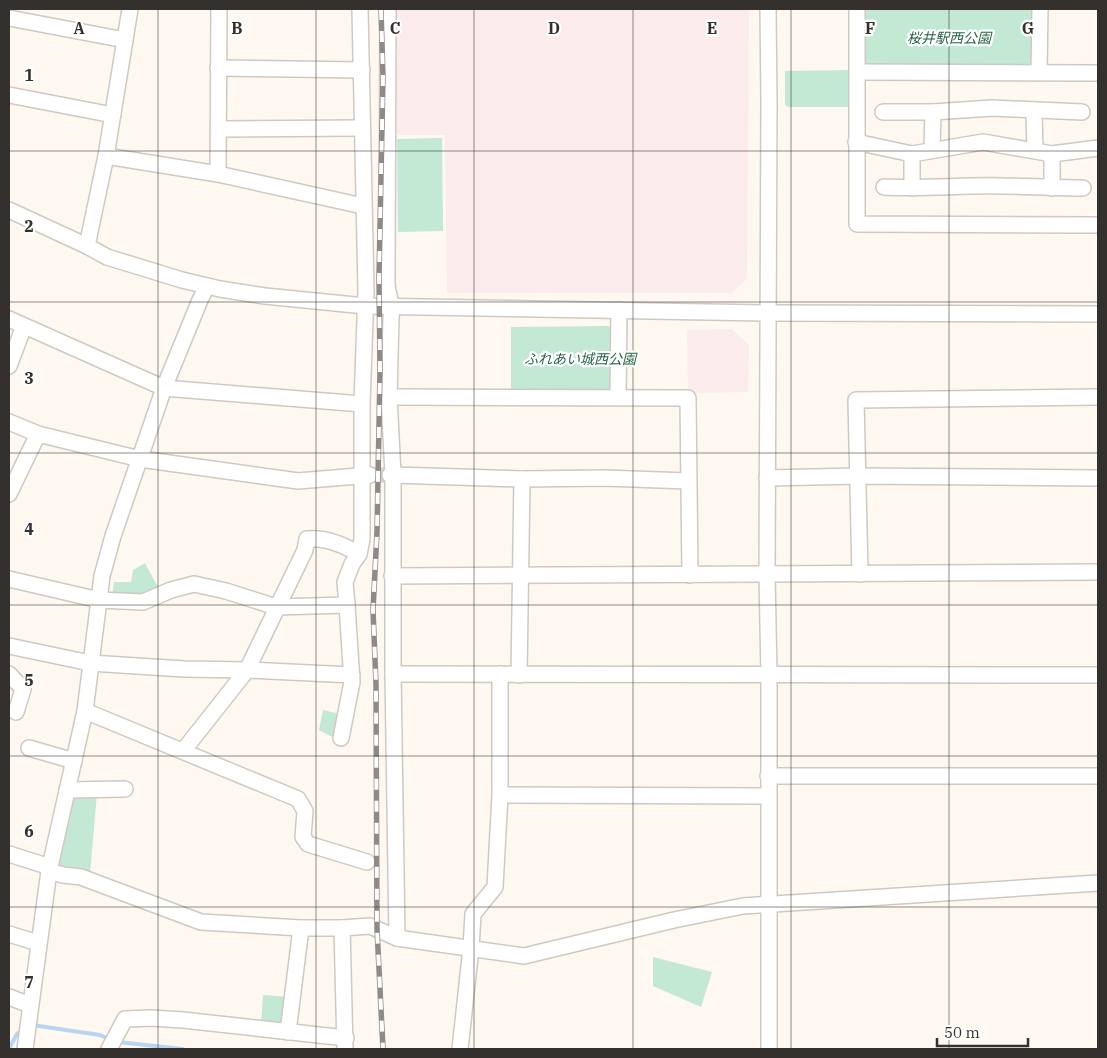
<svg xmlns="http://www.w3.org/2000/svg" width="1107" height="1058" viewBox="0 0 1107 1058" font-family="'IBM Plex Serif','Noto Sans JP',serif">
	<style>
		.commercial { fill: #fbebea }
		.green { fill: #c3e8d3 }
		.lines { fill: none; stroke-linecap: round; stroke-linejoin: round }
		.stream { stroke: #b7d5f1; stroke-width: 4 }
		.minor-tunnel { stroke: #d6d0ca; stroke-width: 15; stroke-dasharray: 15 8; stroke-linecap: butt }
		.minor-casing { stroke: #cfc9c2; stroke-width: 18 }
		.minor { stroke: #fff; stroke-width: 15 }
		.rail-casing { stroke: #8f8a86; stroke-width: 5.5 }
		.rail { stroke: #fff; stroke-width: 4; stroke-dasharray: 11; stroke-linecap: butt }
		.grid { fill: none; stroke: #33302e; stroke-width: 1; stroke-opacity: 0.55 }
		.labels { text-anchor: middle; stroke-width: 4.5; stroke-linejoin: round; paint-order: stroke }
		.park-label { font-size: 14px; font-style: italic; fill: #276446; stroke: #fff }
		.grid-label { font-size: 16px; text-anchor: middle; font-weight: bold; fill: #33302e; stroke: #fff; stroke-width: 4.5; stroke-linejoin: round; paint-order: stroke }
	</style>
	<rect width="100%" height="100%" fill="#fff8f1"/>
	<g class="commercial">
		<path d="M 395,9 L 749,9 L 747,278 L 732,293 L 447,293 L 445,135 L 397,135 Z"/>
		<path d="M 732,329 L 749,345 L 748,392 L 688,393 L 687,330 Z"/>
	</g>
	<g class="green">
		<path d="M 863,9 L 1036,9 L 1036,62 L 1028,67 L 867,67 L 863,62 Z"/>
		<path d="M 852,70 L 852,104 L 849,107 L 788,107 L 785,105 L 785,71 Z"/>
		<path d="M 442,138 L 443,231 L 398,232 L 397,139 Z"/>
		<path d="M 608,326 L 615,332 L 612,388 L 607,393 L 511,392 L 511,327 Z"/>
		<path d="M 145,563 L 160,591 L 133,598 L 112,597 L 114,582 L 131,582 L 133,570 Z"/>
		<path d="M 323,710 L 340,714 L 336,739 L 319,730 Z"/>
		<path d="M 97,793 L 90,874 L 63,869 L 54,864 L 71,795 Z"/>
		<path d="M 653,957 L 712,972 L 701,1007 L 653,986 Z"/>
		<path d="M 263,995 L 289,997 L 281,1026 L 261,1024 Z"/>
	</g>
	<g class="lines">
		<g class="stream">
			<path d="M 32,1025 L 100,1035 L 111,1040"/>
			<path d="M 118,1042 L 183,1049"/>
			<path d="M 9,1049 L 17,1034 L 24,1029"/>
		</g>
		<path class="minor-tunnel" d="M 370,475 L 390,475"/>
		<g class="minor-casing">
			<g id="minor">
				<path d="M 388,9 L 387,282 C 387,297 394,302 391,318 L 389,397 L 393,475 L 522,479 L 604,478 L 688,481"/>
				<path d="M 768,9 L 769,103 L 767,575 L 769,675 L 769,1049"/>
				<path d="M 857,9 L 857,224 L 1098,225"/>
				<path d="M 9,18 L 125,40"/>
				<path d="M 218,68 L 362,70"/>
				<path d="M 857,72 L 1098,73"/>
				<path d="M 1039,72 L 1040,9"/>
				<path d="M 9,95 L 113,115"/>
				<path d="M 1034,111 L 1035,151"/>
				<path d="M 883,112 L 933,112 L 992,108 L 1082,112"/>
				<path d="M 219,129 L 362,128"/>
				<path d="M 856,142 L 912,154 L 983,142 L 1052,154 L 1098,148"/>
				<path d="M 932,150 L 933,112"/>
				<path d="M 106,156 L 218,174 L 363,206"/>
				<path d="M 218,174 L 219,9"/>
				<path d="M 884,187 C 924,189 963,185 1003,186 C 1030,186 1056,188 1083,188"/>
				<path d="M 912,188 L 912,154"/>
				<path d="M 1052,188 L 1052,154"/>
				<path d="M 9,210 L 87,246 L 107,257 L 182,280 L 220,289 L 265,296 L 365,306 L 768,313 L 1098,314"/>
				<path d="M 87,246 L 106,156 L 130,9"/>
				<path d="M 9,319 L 164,388 L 362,404"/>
				<path d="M 9,366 L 24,326"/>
				<path d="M 389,397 L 688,398 L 690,575"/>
				<path d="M 618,397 L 619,310"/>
				<path d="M 9,422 L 38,434"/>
				<path d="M 390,475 L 393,475 L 393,674 L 397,938"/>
				<path d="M 767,478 L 858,476 L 1098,478"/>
				<path d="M 9,494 L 38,434 L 140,459 L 298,481 L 370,475"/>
				<path d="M 860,574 L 856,400 L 1098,397"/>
				<path d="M 392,576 L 1098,572"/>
				<path d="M 9,579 L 99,600 L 143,602 L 171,590 L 194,584 L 226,591 L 276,607 L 347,605 L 352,682 L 341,738"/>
				<path d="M 347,605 L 345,582 L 352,564 L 359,554 L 362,539 L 362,404 L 366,291 L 360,9"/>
				<path d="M 9,646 L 90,663 L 184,669 L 247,670 L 352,675"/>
				<path d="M 9,674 L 23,689 L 16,712"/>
				<path d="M 393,674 L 1098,675"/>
				<path d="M 519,675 L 522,479"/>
				<path d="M 85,711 L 298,799 L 305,811 L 303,837 L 308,844 L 367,862"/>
				<path d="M 29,748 L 74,761"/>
				<path d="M 183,751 L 247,670 L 305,550 L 307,539 C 324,537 344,545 359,554"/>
				<path d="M 768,776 L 1098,776"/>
				<path d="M 67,790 L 125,789"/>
				<path d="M 500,795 L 768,796"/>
				<path d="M 9,854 L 50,867"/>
				<path d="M 49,871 L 63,875 L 81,877 L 201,922 L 301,928 L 342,928 L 370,926 L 397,938 L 524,956 L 674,920 L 743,906 L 1098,883"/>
				<path d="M 342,928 L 345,1049"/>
				<path d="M 9,934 L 38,943"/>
				<path d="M 9,997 L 30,1005"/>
				<path d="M 288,1032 L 301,928"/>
				<path d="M 25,1049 L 49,871 L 85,711 L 102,576 L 113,536 L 164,388 L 200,300 L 207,286"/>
				<path d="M 109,1049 L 125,1019 L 151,1018 L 183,1020 L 346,1038"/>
				<path d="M 460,1049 L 471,948 L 473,914 L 495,887 L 500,795 L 500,674"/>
			</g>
		</g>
		<use href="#minor" class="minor"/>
		<g class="rail-casing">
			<path id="rail" d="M 381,9 L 383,77 L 379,277 L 380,371 L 377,532 L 373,610 L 376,684 L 377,929 L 383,1049"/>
		</g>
		<use href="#rail" class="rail"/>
	</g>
	<path class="grid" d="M 158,9 L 158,1049M 316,9 L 316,1049M 474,9 L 474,1049M 633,9 L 633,1049M 791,9 L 791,1049M 949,9 L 949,1049M 9,151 L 1098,151M 9,302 L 1098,302M 9,453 L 1098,453M 9,605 L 1098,605M 9,756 L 1098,756M 9,907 L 1098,907"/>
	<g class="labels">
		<g class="park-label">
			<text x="949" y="43">桜井駅西公園</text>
			<text x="580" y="364">ふれあい城西公園</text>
		</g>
	</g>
	<g class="grid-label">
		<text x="79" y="34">A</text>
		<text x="237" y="34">B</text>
		<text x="395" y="34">C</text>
		<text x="554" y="34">D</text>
		<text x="712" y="34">E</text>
		<text x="870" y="34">F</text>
		<text x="1028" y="34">G</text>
		<text x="29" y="81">1</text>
		<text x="29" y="232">2</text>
		<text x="29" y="384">3</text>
		<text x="29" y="535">4</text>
		<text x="29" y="686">5</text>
		<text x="29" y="837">6</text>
		<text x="29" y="988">7</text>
	</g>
	<rect width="1107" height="1058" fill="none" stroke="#33302e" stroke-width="20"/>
	<path d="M937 1038v8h91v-8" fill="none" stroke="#33302e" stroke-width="2.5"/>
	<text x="944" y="1038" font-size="15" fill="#33302e" stroke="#ffffff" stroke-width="4" paint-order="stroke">50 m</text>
</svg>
